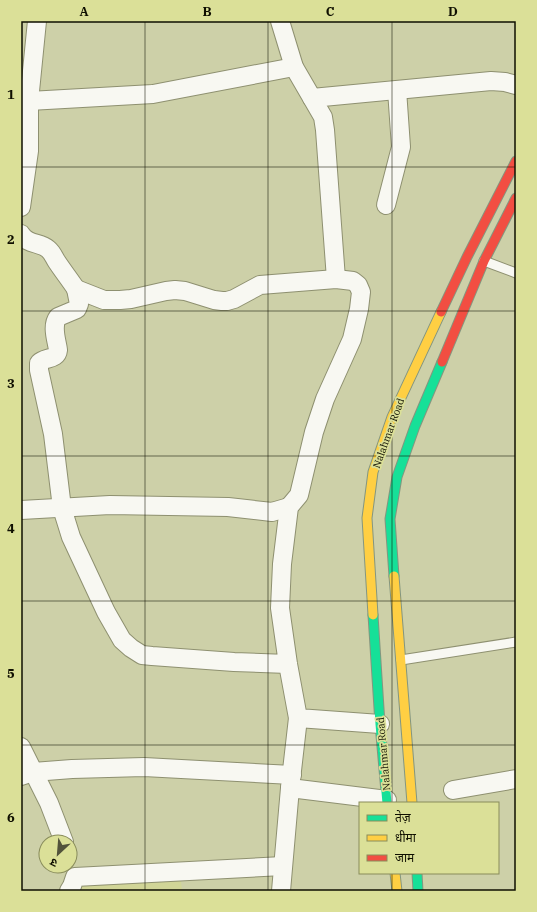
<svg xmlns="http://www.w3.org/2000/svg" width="537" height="912" viewBox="0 0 537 912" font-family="'IBM Plex Serif','Noto Sans Devanagari',serif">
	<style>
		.built { fill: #d1d597 }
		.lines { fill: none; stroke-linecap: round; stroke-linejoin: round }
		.lane-casing { stroke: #8e9070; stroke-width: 11 }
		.street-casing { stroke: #8e9070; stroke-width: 20 }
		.fast-casing { stroke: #84967f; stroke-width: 11 }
		.slow-casing { stroke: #84967f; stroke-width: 11 }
		.jam-casing { stroke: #84967f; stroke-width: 11 }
		.lane { stroke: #f8f8f2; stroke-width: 9 }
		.street { stroke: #f8f8f2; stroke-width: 18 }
		.fast { stroke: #16e098; stroke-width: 9 }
		.slow { stroke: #ffcf43; stroke-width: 9 }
		.jam { stroke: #f24e42; stroke-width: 9 }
		.grid { fill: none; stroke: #0f0f00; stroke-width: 1; stroke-opacity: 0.55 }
		.labels { text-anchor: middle; stroke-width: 3.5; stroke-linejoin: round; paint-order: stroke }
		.street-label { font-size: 10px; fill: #0f0f00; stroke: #dbe098 }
		.neatline { fill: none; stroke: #0f0f00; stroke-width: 1.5 }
		.grid-label { font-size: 13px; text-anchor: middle; font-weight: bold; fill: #0f0f00 }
	</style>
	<rect width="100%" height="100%" fill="#cdd0a8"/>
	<path class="built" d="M 181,881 L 182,891 L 81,891 L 82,885 Z"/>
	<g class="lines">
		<g class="lane-casing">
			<g id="lane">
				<path d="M 484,261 L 516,273"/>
				<path d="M 401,660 L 516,642"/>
			</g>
		</g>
		<g class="street-casing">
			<g id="street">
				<path d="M 280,21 L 294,67 L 323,117 L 325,130 L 336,279"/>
				<path d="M 312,98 L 491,81 L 505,82 L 516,85"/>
				<path d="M 21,102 L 29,101 L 153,94 L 294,67"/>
				<path d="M 386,205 L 401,147 L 397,90"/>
				<path d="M 21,207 L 29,151 L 29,101 L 37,21"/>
				<path d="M 21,234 C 27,245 40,242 48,249 C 53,253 54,258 57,262 C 63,271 70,280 76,289"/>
				<path d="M 21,510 L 110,505 L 228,507 L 272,512 L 289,507"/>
				<path d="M 288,664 L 234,662 L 152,656 L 142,655 L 131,648 L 122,640 L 106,612 L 71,537 L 62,508 L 53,434 L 39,370 L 39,363 C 45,357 57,360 58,350 C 57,341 51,326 58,317 L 77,309 L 79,304 L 76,289 L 104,300 L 120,300 L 131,299 L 166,291 L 175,290 L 185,291 L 214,300 L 222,301 L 227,301 L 234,299 L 260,285 L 336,279 L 353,281 L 358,285 L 361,292 L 359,309 L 352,339 L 325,399 L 314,432 L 299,495 L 289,507 L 282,564 L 280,608 L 288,664 L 298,718 L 380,724"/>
				<path d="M 21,747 L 49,803 L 64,842"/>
				<path d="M 21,776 L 33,772 L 72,769 L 144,767 L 292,775"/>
				<path d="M 290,788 L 387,800"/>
				<path d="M 453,790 L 516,779"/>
				<path d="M 69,891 L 72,886 L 75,877 L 283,866"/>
				<path d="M 281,891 L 290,788 L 298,718"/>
			</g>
		</g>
		<g class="fast-casing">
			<g id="fast">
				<path d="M 394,576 L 390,519 L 397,477 L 415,426 L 442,362"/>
				<path d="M 373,615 L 380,724 L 387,803"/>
				<path d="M 417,873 L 418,891"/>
			</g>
		</g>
		<g class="slow-casing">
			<g id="slow">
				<path d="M 394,576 L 412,803"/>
				<path d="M 373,615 L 367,518 L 373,472 L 392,417 L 441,312"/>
				<path d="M 395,873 L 397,891"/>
			</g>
		</g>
		<g class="jam-casing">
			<g id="jam">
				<path d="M 441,312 L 467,257 L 516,161"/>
				<path d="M 442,362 L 484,261 L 516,198"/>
			</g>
		</g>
		<use href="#lane" class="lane"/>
		<use href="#street" class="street"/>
		<use href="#fast" class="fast"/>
		<use href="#slow" class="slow"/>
		<use href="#jam" class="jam"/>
	</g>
	<path class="grid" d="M 145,21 L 145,891M 268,21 L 268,891M 392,21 L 392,803M 21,167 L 516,167M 21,311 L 516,311M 21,456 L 516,456M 21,601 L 516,601M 21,745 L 516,745M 392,873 L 392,891"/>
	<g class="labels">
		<g class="street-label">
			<text transform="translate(388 433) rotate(-70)" y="4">Nalahmar Road</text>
			<text transform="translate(383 754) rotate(-95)" y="4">Nalahmar Road</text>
		</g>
	</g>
	<rect width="537" height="912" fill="none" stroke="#dbe098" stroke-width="44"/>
	<rect x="359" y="802" width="140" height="72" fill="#dbe098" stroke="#898c5b"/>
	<rect x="367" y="815" width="20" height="6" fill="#16e098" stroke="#898c5b"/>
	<text x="395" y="822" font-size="12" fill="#0f0f00">तेज़</text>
	<rect x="367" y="835" width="20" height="6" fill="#ffcf43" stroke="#898c5b"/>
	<text x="395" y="842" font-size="12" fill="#0f0f00">धीमा</text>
	<rect x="367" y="855" width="20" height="6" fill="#f24e42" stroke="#898c5b"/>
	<text x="395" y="862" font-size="12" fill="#0f0f00">जाम</text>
	<g transform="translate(58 854) rotate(206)"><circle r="19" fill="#dbe098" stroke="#898c5b"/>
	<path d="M0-3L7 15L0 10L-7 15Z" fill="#52533b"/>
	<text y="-6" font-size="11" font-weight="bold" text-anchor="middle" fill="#0f0f00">उ</text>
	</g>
	<rect x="22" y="22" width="493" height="868" class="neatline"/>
	<g class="grid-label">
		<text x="84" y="16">A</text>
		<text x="207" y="16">B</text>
		<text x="330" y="16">C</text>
		<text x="453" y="16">D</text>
		<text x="11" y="99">1</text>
		<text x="11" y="244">2</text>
		<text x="11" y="388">3</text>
		<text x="11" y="533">4</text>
		<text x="11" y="678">5</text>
		<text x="11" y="822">6</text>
	</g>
</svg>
